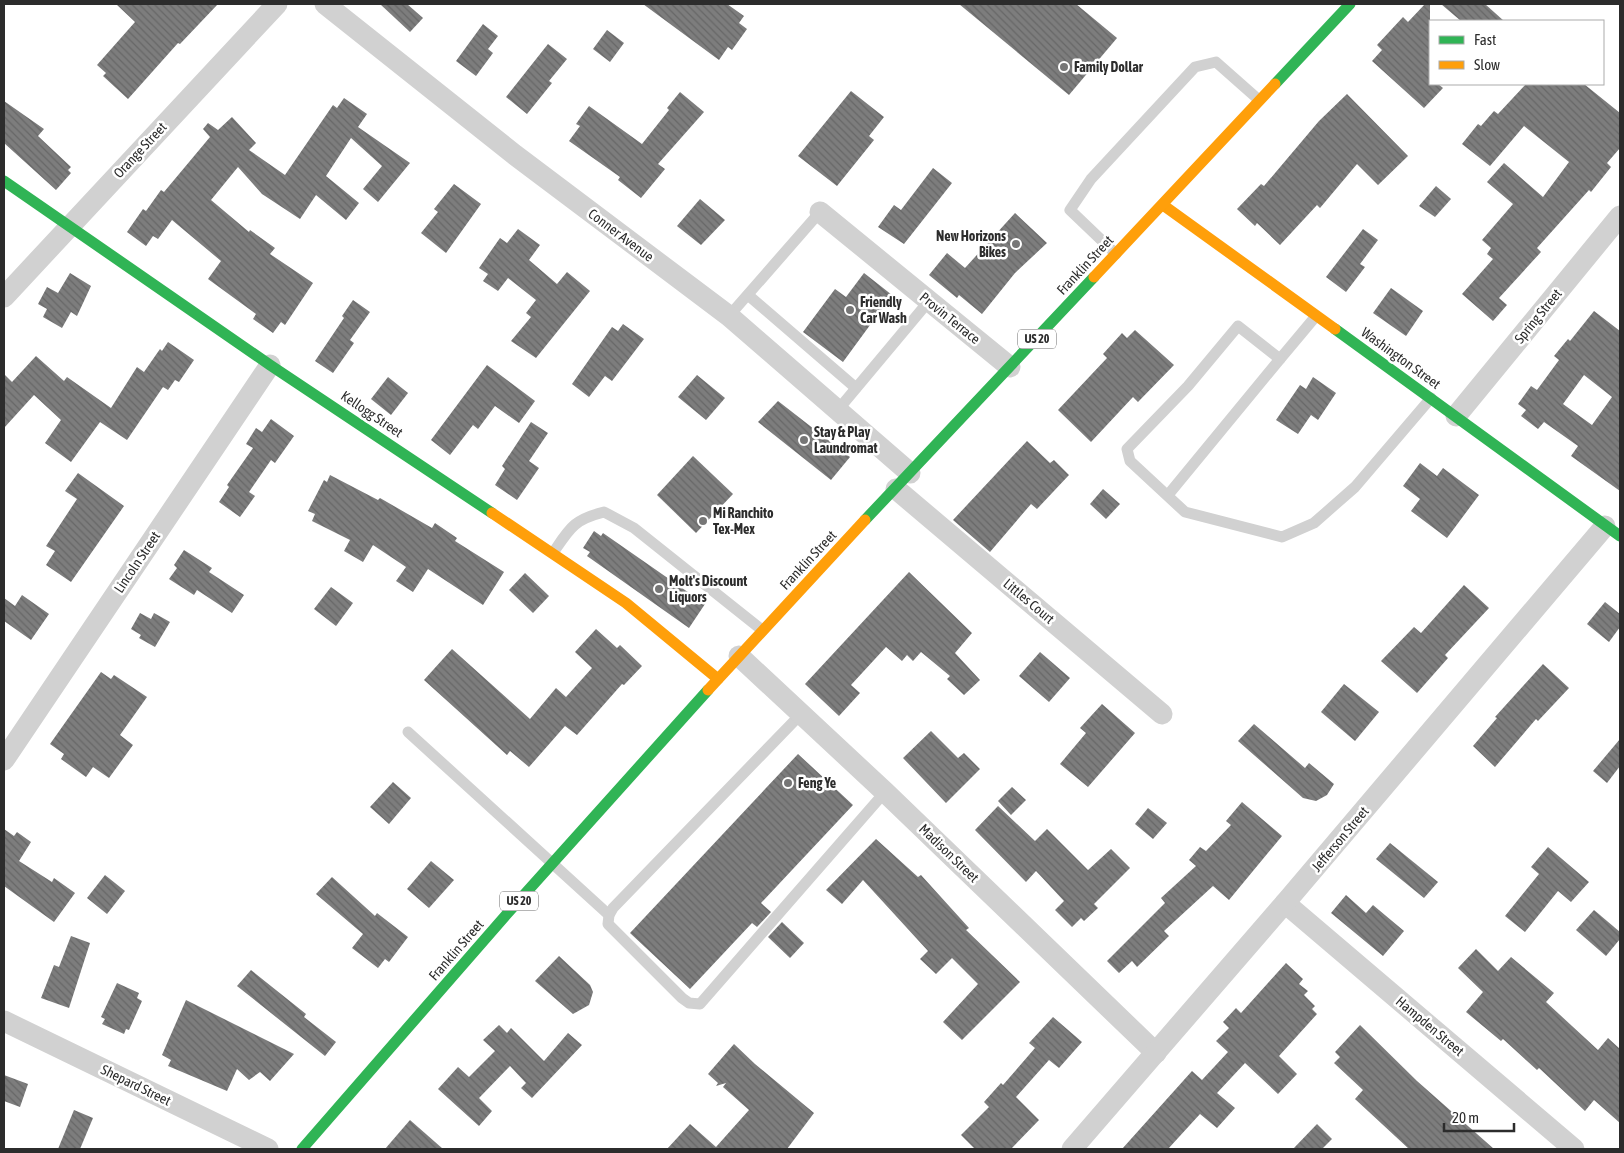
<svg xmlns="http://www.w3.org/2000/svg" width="1624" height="1153" viewBox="0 0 1624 1153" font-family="'Asap Condensed',sans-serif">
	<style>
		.building { fill: url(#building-back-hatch); fill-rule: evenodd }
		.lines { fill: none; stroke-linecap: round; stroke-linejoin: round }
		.lane { stroke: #d1d1d1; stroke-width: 11 }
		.street { stroke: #d1d1d1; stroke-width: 21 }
		.fast { stroke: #30b455; stroke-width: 11 }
		.slow { stroke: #ff9f0a; stroke-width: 11 }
		.poi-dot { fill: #767676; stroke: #fff; stroke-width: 2 }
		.labels { text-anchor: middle; stroke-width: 5; stroke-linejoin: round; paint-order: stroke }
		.shield { fill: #fff; stroke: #6b6b6b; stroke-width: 1 }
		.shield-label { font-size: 12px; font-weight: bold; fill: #2c2c2c }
		.poi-label { font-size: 14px; font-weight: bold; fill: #2c2c2c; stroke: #fff; text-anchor: start }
		.street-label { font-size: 14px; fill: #2c2c2c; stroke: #fff }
	</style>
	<defs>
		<pattern id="building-back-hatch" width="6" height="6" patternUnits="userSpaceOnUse" patternTransform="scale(1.25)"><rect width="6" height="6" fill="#7d7d7d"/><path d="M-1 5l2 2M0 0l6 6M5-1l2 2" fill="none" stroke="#676767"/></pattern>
	</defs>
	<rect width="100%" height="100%" fill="#fff"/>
	<g class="building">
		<path d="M 116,4 L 218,4 L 180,44 L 178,43 L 128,99 L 103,76 L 106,73 L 97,65 L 135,22 Z"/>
		<path d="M 380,4 L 407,4 L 423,18 L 410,32 Z"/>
		<path d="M 643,4 L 727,4 L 744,16 L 739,23 L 747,29 L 732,50 L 728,47 L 719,60 Z"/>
		<path d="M 959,4 L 1076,4 L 1117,38 L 1069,95 Z"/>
		<path d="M 1425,4 L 1430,4 L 1430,84 L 1438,84 L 1443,88 L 1424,108 L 1372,61 L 1382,50 L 1377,45 L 1403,17 L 1408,22 Z"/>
		<path d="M 1441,4 L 1485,4 L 1504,21 L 1461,21 Z"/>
		<path d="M 483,24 L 498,36 L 488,49 L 493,53 L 476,76 L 456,61 Z"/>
		<path d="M 607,30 L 624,43 L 610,62 L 593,49 Z"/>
		<path d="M 548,44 L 567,59 L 549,81 L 552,83 L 527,114 L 506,97 Z"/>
		<path d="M 1526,84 L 1584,84 L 1620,113 L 1620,148 L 1607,163 L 1611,167 L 1591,192 L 1589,190 L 1537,248 L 1541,252 L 1499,298 L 1507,305 L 1493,321 L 1462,294 L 1493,259 L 1487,254 L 1491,248 L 1482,240 L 1513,204 L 1487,182 L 1504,163 L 1543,197 L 1569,162 L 1524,126 L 1490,166 L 1462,144 L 1478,124 L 1481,126 L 1494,111 L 1498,114 Z"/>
		<path d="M 851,91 L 884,117 L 869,136 L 874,140 L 837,186 L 798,156 Z"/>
		<path d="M 680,92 L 704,112 L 658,164 L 665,169 L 641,198 L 618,180 L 620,177 L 569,141 L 580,126 L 576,124 L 589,106 L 642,144 L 669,110 L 667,108 Z"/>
		<path d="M 1347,94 L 1408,156 L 1378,185 L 1357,164 L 1320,208 L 1317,205 L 1280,245 L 1257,223 L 1255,226 L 1237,209 L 1261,184 L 1264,186 L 1319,121 Z"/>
		<path d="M 344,98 L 367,114 L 358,127 L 410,163 L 378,202 L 363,189 L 382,166 L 351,138 L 326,176 L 359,203 L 346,220 L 316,195 L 300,219 L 262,194 L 238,167 L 211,200 L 249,232 L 250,230 L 275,248 L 270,254 L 313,283 L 285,325 L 281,322 L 273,333 L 253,319 L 256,314 L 208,279 L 221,261 L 172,220 L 158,239 L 153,236 L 146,246 L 127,232 L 143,209 L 146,211 L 161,190 L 164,192 L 210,137 L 203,129 L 208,123 L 218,130 L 232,117 L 256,143 L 249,150 L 285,175 L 333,105 L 337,108 Z"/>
		<path d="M 4,101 L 44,129 L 38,136 L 71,167 L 68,170 L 71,173 L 56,190 L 4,143 Z"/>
		<path d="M 933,168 L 952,183 L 904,244 L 878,227 L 894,205 L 901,210 Z"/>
		<path d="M 454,184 L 481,204 L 446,253 L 421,233 L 438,212 L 434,209 Z"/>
		<path d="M 1436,186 L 1451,199 L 1435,217 L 1419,206 Z"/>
		<path d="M 700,199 L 725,220 L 701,245 L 677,226 Z"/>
		<path d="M 1015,213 L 1047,243 L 1015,273 L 982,314 L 959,295 L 957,298 L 929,275 L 947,253 L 965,268 Z"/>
		<path d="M 518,229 L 540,245 L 529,260 L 557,284 L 567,272 L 590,291 L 536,358 L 511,341 L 531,317 L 526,313 L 536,300 L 508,278 L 498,291 L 483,281 L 488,274 L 479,268 L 500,238 L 507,243 Z"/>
		<path d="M 1363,229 L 1378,240 L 1360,264 L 1365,267 L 1346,292 L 1326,277 Z"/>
		<path d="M 70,273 L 91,286 L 77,316 L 71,312 L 62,328 L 43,317 L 47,309 L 38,304 L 47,287 L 58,293 Z"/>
		<path d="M 864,273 L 892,295 L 843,362 L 803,332 L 835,289 L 846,297 Z"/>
		<path d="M 1391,288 L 1423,311 L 1406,336 L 1373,313 Z"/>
		<path d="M 353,300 L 370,312 L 350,340 L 354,343 L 333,373 L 315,361 L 344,318 L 342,316 Z"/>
		<path d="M 1594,311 L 1620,331 L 1620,491 L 1571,456 L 1578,446 L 1544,422 L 1538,429 L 1521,416 L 1526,410 L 1518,404 L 1531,386 L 1537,390 L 1559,360 L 1554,356 L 1568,339 L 1570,341 ZM 1584,375 L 1612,397 L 1592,425 L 1563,404 Z"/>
		<path d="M 623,324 L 644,339 L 612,381 L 605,376 L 589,397 L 572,384 L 612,327 L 618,331 Z"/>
		<path d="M 1135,330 L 1174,365 L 1138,402 L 1133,397 L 1091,442 L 1058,410 L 1107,358 L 1103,354 L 1122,333 L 1127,338 Z"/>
		<path d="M 168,342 L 194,360 L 179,382 L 175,380 L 168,390 L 163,387 L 127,440 L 100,422 L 71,462 L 45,443 L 61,420 L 34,395 L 4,428 L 4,374 L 12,382 L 36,356 L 64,381 L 67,377 L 111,408 L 137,367 L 144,372 L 160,349 L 162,351 Z"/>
		<path d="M 487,365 L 535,401 L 519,423 L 495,406 L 478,429 L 473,425 L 450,455 L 431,440 Z"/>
		<path d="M 697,375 L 725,398 L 706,420 L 678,397 Z"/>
		<path d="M 388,377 L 408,393 L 391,415 L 371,399 Z"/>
		<path d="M 1313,377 L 1336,393 L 1318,420 L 1311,415 L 1298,434 L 1276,420 L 1300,385 L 1306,389 Z"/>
		<path d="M 778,401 L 850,457 L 831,480 L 758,422 Z"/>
		<path d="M 271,419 L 294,436 L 275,463 L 271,460 L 249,492 L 255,496 L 240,517 L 219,502 L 229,487 L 227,485 L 253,448 L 246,444 L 256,428 L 262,432 Z"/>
		<path d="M 531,422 L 548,433 L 529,461 L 539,468 L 517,500 L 495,485 L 505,469 L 502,466 Z"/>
		<path d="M 1027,441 L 1050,463 L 1054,460 L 1069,475 L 1037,509 L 1031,504 L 990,552 L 953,520 Z"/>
		<path d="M 693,456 L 733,494 L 696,533 L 657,495 Z"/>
		<path d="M 1420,463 L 1437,476 L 1443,468 L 1479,495 L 1447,538 L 1411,511 L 1420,499 L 1403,486 Z"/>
		<path d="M 78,473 L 124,506 L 71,582 L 46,565 L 55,551 L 46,546 L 77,499 L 65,491 Z"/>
		<path d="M 330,475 L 378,500 L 380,498 L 432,528 L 435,523 L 457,538 L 455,541 L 504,572 L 483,605 L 428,569 L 413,592 L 396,581 L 406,567 L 373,545 L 363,562 L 344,551 L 350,540 L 312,521 L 315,514 L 308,511 L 324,480 L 327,482 Z"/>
		<path d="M 1103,489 L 1120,504 L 1106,519 L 1090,504 Z"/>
		<path d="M 594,531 L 601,536 L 603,533 L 705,604 L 689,628 L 587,556 L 590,552 L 583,548 Z"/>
		<path d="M 184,550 L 212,568 L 209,572 L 244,595 L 232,613 L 197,590 L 194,595 L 169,579 L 177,568 L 174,565 Z"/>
		<path d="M 909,572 L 972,633 L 955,653 L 980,680 L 964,695 L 947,679 L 950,676 L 921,652 L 913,661 L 907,655 L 902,661 L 886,647 L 851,685 L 860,693 L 839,716 L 805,684 Z"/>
		<path d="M 525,573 L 549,596 L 533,613 L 509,590 Z"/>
		<path d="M 1464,585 L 1489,608 L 1445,655 L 1448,658 L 1417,693 L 1381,661 L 1414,627 L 1421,633 Z"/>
		<path d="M 331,587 L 353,603 L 336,626 L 314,609 Z"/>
		<path d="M 22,595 L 49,614 L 31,640 L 4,621 L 4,598 L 15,606 Z"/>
		<path d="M 1605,602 L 1620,614 L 1620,627 L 1609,642 L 1587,624 Z"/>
		<path d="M 140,613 L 151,619 L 154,613 L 170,622 L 155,647 L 139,638 L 141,635 L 131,629 Z"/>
		<path d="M 596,629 L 617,648 L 620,645 L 642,666 L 624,685 L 622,684 L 577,735 L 565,726 L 529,767 L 510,751 L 507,755 L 424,680 L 452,649 L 530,719 L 556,688 L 566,697 L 592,668 L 575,652 Z"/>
		<path d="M 1040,652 L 1070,678 L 1049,702 L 1019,676 Z"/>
		<path d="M 1543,664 L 1569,688 L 1538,721 L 1536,719 L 1495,767 L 1473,746 L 1497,718 L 1495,717 Z"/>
		<path d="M 101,672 L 111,679 L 114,675 L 147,697 L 120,735 L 133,745 L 109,778 L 93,767 L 86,777 L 61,759 L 64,754 L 50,744 Z"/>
		<path d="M 1344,684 L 1379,712 L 1355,741 L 1321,712 Z"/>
		<path d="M 1102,704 L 1135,733 L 1088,787 L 1060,764 L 1086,733 L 1080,728 Z"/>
		<path d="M 1254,724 L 1305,768 L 1309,763 L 1334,784 L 1327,795 L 1316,801 L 1303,798 L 1238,741 Z"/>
		<path d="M 931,731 L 958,758 L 964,753 L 980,769 L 946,803 L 903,758 Z"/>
		<path d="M 1620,739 L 1620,766 L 1607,783 L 1593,771 Z"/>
		<path d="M 798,754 L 853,805 L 761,903 L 771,912 L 757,927 L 752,923 L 690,989 L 630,933 Z"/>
		<path d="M 393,782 L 411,798 L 389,824 L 370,807 Z"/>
		<path d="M 1012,787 L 1026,800 L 1011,815 L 998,801 Z"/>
		<path d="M 1242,802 L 1282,836 L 1229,900 L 1213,886 L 1164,931 L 1169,936 L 1137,967 L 1132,961 L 1119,973 L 1107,961 L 1165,903 L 1161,898 L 1196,866 L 1189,860 L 1200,847 L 1206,851 L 1231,825 L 1226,821 Z"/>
		<path d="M 998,806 L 1035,841 L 1047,829 L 1088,870 L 1111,849 L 1130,868 L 1094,904 L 1098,908 L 1084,921 L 1081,918 L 1072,927 L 1055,910 L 1064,901 L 1036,871 L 1026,882 L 975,830 Z"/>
		<path d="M 1148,808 L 1167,823 L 1153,839 L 1135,824 Z"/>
		<path d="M 4,829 L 14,836 L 17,832 L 31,842 L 19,861 L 52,882 L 54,878 L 75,893 L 54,922 L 4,886 Z"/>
		<path d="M 876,839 L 918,877 L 921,875 L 969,928 L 966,930 L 1020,982 L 962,1040 L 943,1022 L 978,984 L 952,958 L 936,974 L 920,959 L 928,951 L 863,880 L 842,904 L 826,890 Z"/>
		<path d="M 1390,843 L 1438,882 L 1424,898 L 1376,859 Z"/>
		<path d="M 1548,847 L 1589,882 L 1571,902 L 1558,891 L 1525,932 L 1505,916 L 1539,874 L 1531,867 Z"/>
		<path d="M 431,861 L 454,880 L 429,908 L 407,889 Z"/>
		<path d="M 105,875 L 125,891 L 107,914 L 87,898 Z"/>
		<path d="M 332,877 L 375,916 L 377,913 L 408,937 L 389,962 L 385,959 L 378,968 L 352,948 L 363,934 L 316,894 Z"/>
		<path d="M 1346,895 L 1366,913 L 1373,905 L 1404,931 L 1383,956 L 1331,913 Z"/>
		<path d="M 1594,910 L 1620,932 L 1620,939 L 1606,956 L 1576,930 Z"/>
		<path d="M 782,922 L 804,943 L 790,958 L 768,937 Z"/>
		<path d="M 71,936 L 90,943 L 69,1008 L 41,998 L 54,965 L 59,967 Z"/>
		<path d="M 1476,949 L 1498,971 L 1511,957 L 1554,993 L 1546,1002 L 1598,1050 L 1608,1038 L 1620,1049 L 1620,1123 L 1594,1100 L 1585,1111 L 1539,1068 L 1537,1070 L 1503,1039 L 1501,1041 L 1466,1012 L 1483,992 L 1458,968 Z"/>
		<path d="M 559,956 L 590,985 L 593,992 L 589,1005 L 573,1014 L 535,981 Z"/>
		<path d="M 1286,963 L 1303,979 L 1299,984 L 1308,991 L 1304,995 L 1315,1006 L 1312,1009 L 1317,1014 L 1279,1056 L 1297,1074 L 1278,1094 L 1245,1063 L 1217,1093 L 1235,1108 L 1217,1128 L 1200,1114 L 1168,1149 L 1122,1149 L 1192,1071 L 1202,1080 L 1228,1052 L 1216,1041 L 1229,1028 L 1223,1022 L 1236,1008 L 1241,1013 Z"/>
		<path d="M 251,970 L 306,1014 L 304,1017 L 336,1042 L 325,1056 L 237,986 Z"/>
		<path d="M 117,983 L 139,993 L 137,998 L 142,1001 L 129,1030 L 126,1029 L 124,1034 L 102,1024 L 105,1019 L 101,1017 Z"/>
		<path d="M 186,1000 L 294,1054 L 270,1081 L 260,1072 L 249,1080 L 237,1069 L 227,1091 L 168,1066 L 171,1060 L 162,1055 Z"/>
		<path d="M 1053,1017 L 1082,1042 L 1059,1068 L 1049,1060 L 1016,1097 L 1039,1120 L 1011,1149 L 975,1149 L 961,1135 L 989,1107 L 984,1102 L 1001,1083 L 1003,1085 L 1035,1048 L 1029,1043 Z"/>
		<path d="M 499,1025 L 507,1033 L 511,1028 L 544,1061 L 568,1033 L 582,1045 L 532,1098 L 521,1088 L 526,1083 L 510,1066 L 479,1098 L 492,1111 L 479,1126 L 438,1089 L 458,1067 L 469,1077 L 495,1051 L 483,1040 Z"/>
		<path d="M 1360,1025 L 1417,1081 L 1494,1149 L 1409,1149 L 1355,1099 L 1363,1090 L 1334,1063 L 1340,1057 L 1335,1052 Z"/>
		<path d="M 734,1044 L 755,1064 L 814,1113 L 787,1149 L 667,1149 L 690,1124 L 716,1147 L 749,1110 L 723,1087 L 726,1083 L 716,1086 L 718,1083 L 708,1074 Z"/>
		<path d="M 4,1075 L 28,1084 L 20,1107 L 4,1101 Z"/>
		<path d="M 74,1110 L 93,1118 L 80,1149 L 58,1149 Z"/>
		<path d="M 410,1120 L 443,1149 L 385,1149 Z"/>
		<path d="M 1317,1124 L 1332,1139 L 1322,1149 L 1293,1149 Z"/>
	</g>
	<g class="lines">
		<g class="lane">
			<path d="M 1116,254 L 1070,210 L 1091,179 L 1195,67 L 1216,62 L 1259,100"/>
			<path d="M 748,295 L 856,388"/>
			<path d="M 729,316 L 820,212"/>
			<path d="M 1280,359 L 1316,316"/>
			<path d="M 837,411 L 929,301"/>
			<path d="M 1168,495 L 1280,359 L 1238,326 L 1188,386 L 1127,449 L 1130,461 L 1185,512 L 1282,537 L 1314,523 L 1355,487 L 1431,398"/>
			<path d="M 553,553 C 570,528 573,520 604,512 L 634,528 L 762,630"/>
			<path d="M 801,714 L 613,908 L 609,915 L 608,924 L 682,998 L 689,1003 L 700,1004 L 885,792"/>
			<path d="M 408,732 L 609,915"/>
		</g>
		<g class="street">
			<path d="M 325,4 L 515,155 L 729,316 L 910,473"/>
			<path d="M 820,212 L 1010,367"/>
			<path d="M 4,297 L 277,4"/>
			<path d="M 1456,416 L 1620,216"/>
			<path d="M 896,489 L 1162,714"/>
			<path d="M 739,656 L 885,792 L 1156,1053"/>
			<path d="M 4,760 L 270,365"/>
			<path d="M 1285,903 L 1574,1149"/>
			<path d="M 4,1021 L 268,1149"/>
			<path d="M 1072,1149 L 1285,903 L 1605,526"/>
		</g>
		<g class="fast">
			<path d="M 1275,84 L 1350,4"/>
			<path d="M 4,181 L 270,365 L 492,513"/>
			<path d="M 1335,329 L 1620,536"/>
			<path d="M 865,520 L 1094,277"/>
			<path d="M 302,1149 L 506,915 L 708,690"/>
		</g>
		<g class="slow">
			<path d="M 1163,205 L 1335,329"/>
			<path d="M 1094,277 L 1275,84"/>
			<path d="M 492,513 L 626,603 L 718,679"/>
			<path d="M 708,690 L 865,520"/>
		</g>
	</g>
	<g class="poi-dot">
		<circle cx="1064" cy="67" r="5"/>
		<circle cx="1016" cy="244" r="5"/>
		<circle cx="850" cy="310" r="5"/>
		<circle cx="804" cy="440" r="5"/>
		<circle cx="703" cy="521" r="5"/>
		<circle cx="659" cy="589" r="5"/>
		<circle cx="788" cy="783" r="5"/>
	</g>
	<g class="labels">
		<g class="shield">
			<rect x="1018" y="329.5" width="38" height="19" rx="4"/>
			<rect x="500" y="891.5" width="38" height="19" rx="4"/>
		</g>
		<g class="shield-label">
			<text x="1037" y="343">US 20</text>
			<text x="519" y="905">US 20</text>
		</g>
		<g class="poi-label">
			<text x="1074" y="72">Family Dollar</text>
			<text x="1006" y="241" text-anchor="end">New Horizons<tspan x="1006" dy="16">Bikes</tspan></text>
			<text x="860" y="307">Friendly<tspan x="860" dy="16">Car Wash</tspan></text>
			<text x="814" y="437">Stay &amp; Play<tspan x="814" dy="16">Laundromat</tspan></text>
			<text x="713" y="518">Mi Ranchito<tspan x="713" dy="16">Tex-Mex</tspan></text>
			<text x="669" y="586">Molt's Discount<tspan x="669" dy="16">Liquors</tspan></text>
			<text x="798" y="788">Feng Ye</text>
		</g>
		<g class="street-label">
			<text transform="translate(140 150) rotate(-47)" y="5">Orange Street</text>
			<text transform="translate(621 235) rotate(37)" y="5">Conner Avenue</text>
			<text transform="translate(1085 265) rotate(-47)" y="5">Franklin Street</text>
			<text transform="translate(1538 316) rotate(-51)" y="5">Spring Street</text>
			<text transform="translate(950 318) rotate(39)" y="5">Provin Terrace</text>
			<text transform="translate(1401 358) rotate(36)" y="5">Washington Street</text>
			<text transform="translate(372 414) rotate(34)" y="5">Kellogg Street</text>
			<text transform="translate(808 560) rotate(-47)" y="5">Franklin Street</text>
			<text transform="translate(137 562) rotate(-56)" y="5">Lincoln Street</text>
			<text transform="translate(1029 601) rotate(40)" y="5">Littles Court</text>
			<text transform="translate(1340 839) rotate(-50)" y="5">Jefferson Street</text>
			<text transform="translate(949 853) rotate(44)" y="5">Madison Street</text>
			<text transform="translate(456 950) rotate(-49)" y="5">Franklin Street</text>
			<text transform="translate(1430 1026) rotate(40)" y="5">Hampden Street</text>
			<text transform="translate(136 1085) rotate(26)" y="5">Shepard Street</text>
		</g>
	</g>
	<rect width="1624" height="1153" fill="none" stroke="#2c2c2c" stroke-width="10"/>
	<rect x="1429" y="20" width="175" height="65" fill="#ffffff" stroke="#ababab"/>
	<rect x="1439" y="36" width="25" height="8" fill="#30b455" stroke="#ababab"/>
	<text x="1474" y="45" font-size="15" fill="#2c2c2c">Fast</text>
	<rect x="1439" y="61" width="25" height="8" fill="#ff9f0a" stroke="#ababab"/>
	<text x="1474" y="70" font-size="15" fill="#2c2c2c">Slow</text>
	<path d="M1444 1123v8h70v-8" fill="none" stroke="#2c2c2c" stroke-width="2.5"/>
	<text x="1452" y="1123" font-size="15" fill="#2c2c2c" stroke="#ffffff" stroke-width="4" paint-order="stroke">20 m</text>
</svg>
